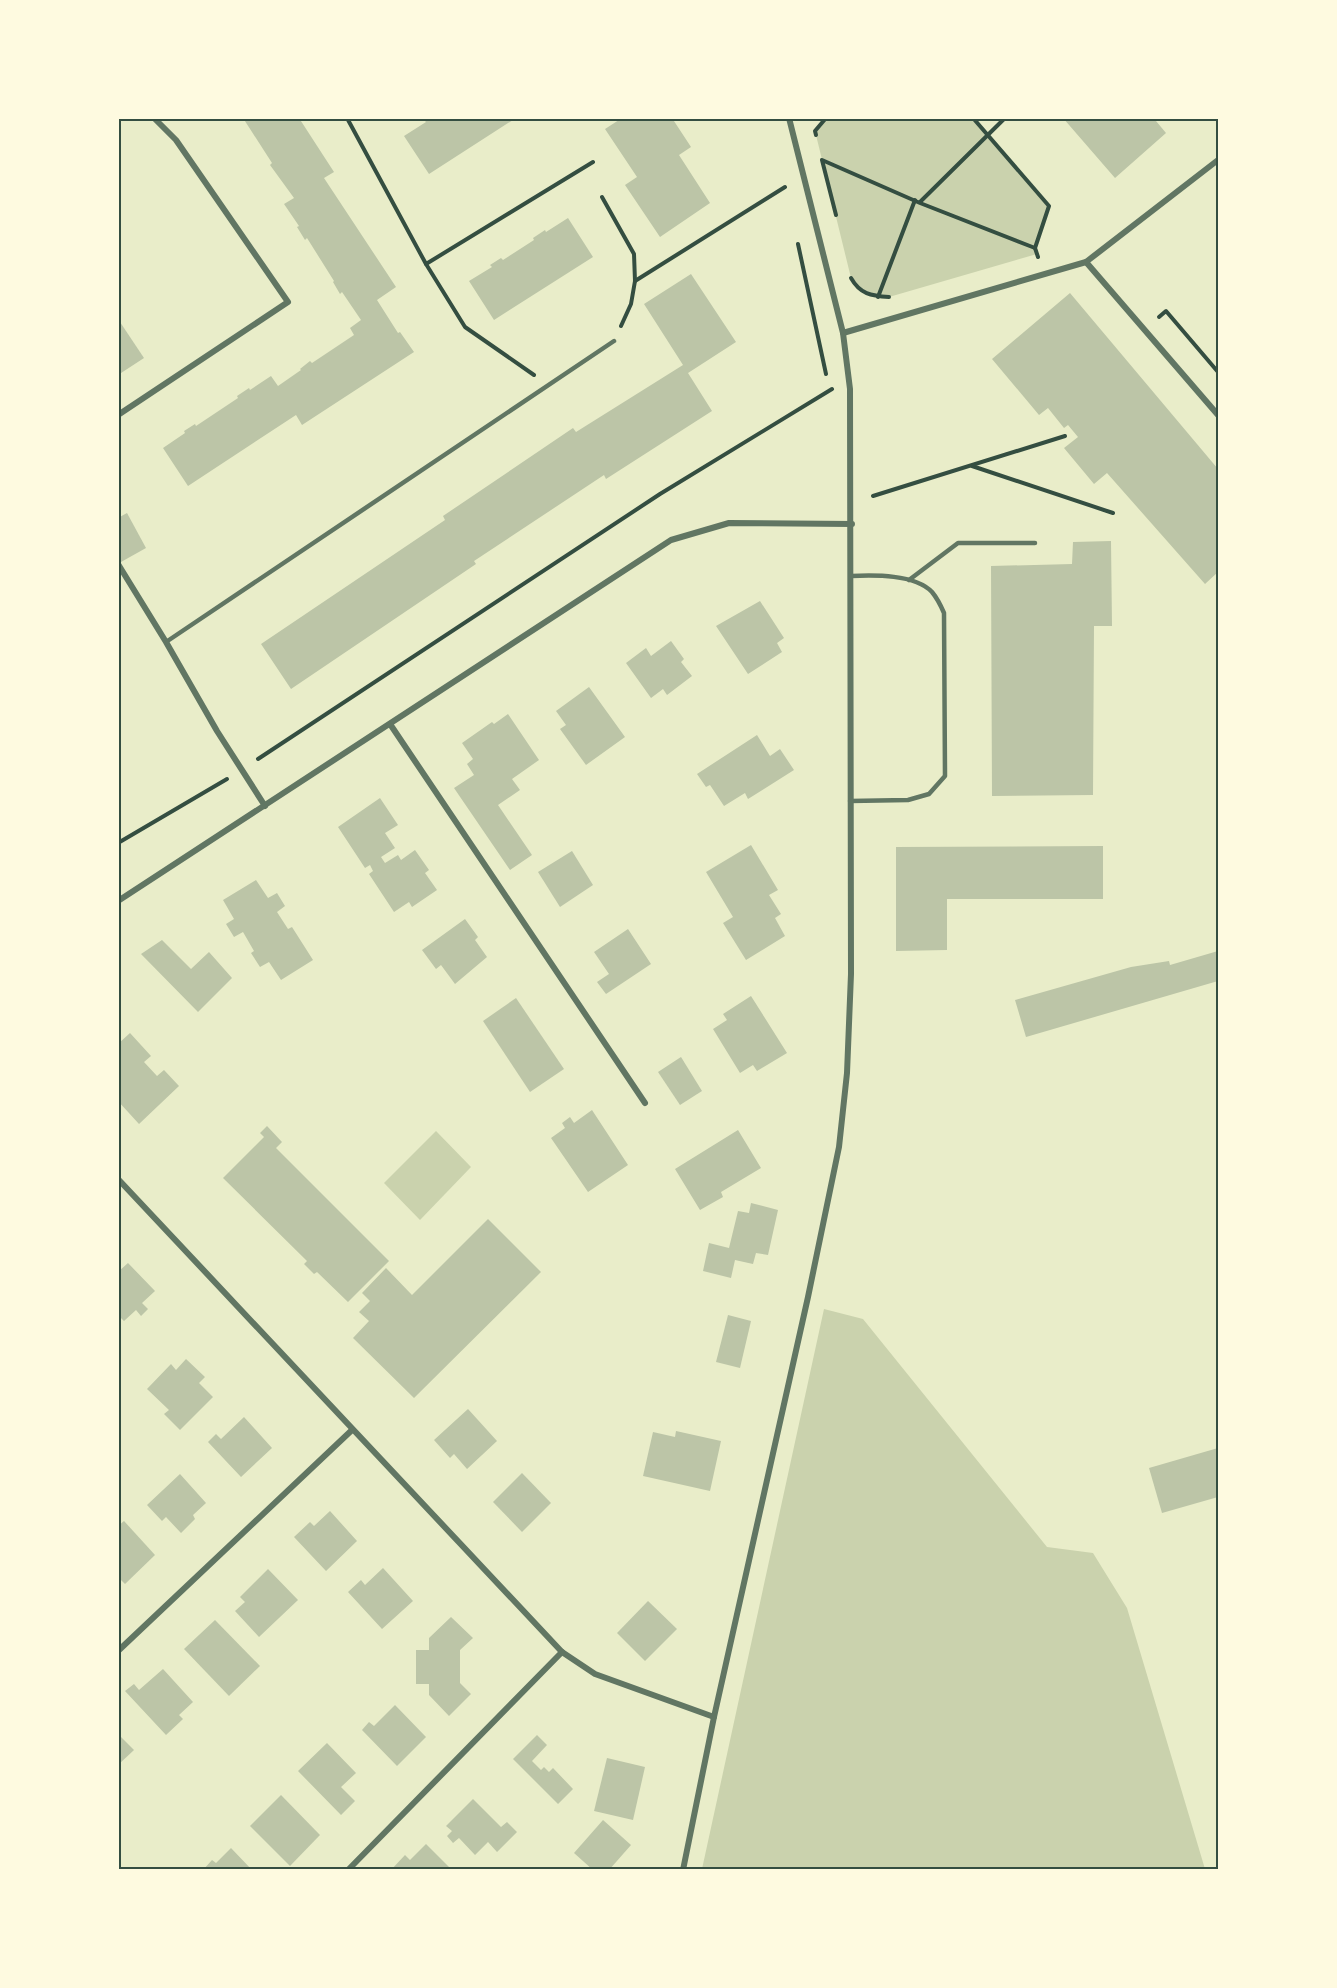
<svg xmlns="http://www.w3.org/2000/svg" width="1337" height="1988" viewBox="0 0 1337 1988" font-family="Roboto,sans-serif">
	<style>
		.green { fill: #cad2ad }
		.building { fill: #bcc5a7 }
		.lines { fill: none; stroke-linecap: round; stroke-linejoin: round }
		.path { stroke: #344e41; stroke-width: 4 }
		.service { stroke: #617663; stroke-width: 4.5 }
		.minor { stroke: #617663; stroke-width: 6 }
		.neatline { fill: none; stroke: #344e41; stroke-width: 2 }
	</style>
	<rect width="100%" height="100%" fill="#e9edc9"/>
	<g class="green">
		<path d="M 826,119 L 973,119 L 1049,206 L 1035,248 L 1037,254 L 889,297 L 867,295 L 851,278 L 815,131 Z"/>
		<path d="M 436,1131 L 471,1167 L 420,1220 L 384,1183 Z"/>
		<path d="M 824,1309 L 863,1319 L 1047,1547 L 1093,1553 L 1127,1608 L 1205,1869 L 702,1869 Z"/>
	</g>
	<g class="building">
		<path d="M 243,118 L 299,118 L 334,172 L 324,178 L 396,287 L 377,300 L 398,333 L 400,332 L 414,352 L 302,425 L 296,415 L 188,486 L 163,448 L 185,433 L 184,431 L 195,424 L 196,426 L 238,398 L 237,396 L 249,388 L 250,390 L 271,376 L 278,386 L 301,370 L 300,369 L 310,361 L 312,363 L 354,335 L 350,328 L 361,320 L 342,292 L 340,294 L 333,282 L 334,281 L 307,238 L 305,240 L 297,227 L 299,226 L 284,204 L 294,198 L 270,165 L 272,163 Z"/>
		<path d="M 428,118 L 516,118 L 429,174 L 404,136 L 426,122 L 425,121 Z"/>
		<path d="M 622,118 L 672,118 L 691,147 L 679,155 L 710,203 L 660,237 L 625,185 L 637,177 L 605,129 Z"/>
		<path d="M 1063,118 L 1159,118 L 1156,121 L 1166,133 L 1115,178 Z"/>
		<path d="M 568,218 L 593,257 L 494,320 L 469,281 L 492,267 L 490,265 L 501,258 L 503,260 L 534,240 L 533,238 L 545,230 L 546,232 Z"/>
		<path d="M 691,274 L 736,342 L 688,373 L 712,411 L 606,479 L 604,475 L 474,561 L 476,564 L 291,689 L 261,644 L 445,520 L 443,516 L 573,428 L 576,432 L 683,365 L 644,304 Z"/>
		<path d="M 1070,293 L 1218,469 L 1218,572 L 1205,584 L 1107,473 L 1094,484 L 1064,448 L 1078,437 L 1068,425 L 1064,428 L 1048,408 L 1039,415 L 992,359 Z"/>
		<path d="M 118,319 L 144,358 L 118,375 Z"/>
		<path d="M 127,513 L 146,548 L 121,562 L 118,556 L 118,518 Z"/>
		<path d="M 1111,541 L 1112,626 L 1094,626 L 1093,795 L 992,796 L 991,566 L 1072,564 L 1073,542 Z"/>
		<path d="M 760,601 L 784,638 L 777,643 L 782,652 L 748,674 L 716,626 Z"/>
		<path d="M 671,641 L 684,659 L 681,662 L 692,676 L 667,695 L 663,689 L 651,698 L 626,663 L 646,648 L 651,656 Z"/>
		<path d="M 589,687 L 625,737 L 586,765 L 560,729 L 566,725 L 556,711 Z"/>
		<path d="M 508,714 L 539,760 L 512,779 L 520,790 L 498,805 L 532,855 L 510,870 L 454,788 L 474,775 L 467,764 L 473,759 L 462,743 L 492,722 L 494,724 Z"/>
		<path d="M 757,735 L 770,756 L 780,749 L 794,770 L 748,799 L 745,793 L 724,806 L 710,785 L 706,787 L 697,774 Z"/>
		<path d="M 380,798 L 398,825 L 385,833 L 395,848 L 381,857 L 385,863 L 398,855 L 401,860 L 415,850 L 429,870 L 425,873 L 437,890 L 412,907 L 409,902 L 394,912 L 369,874 L 373,871 L 370,865 L 365,868 L 338,827 Z"/>
		<path d="M 751,845 L 778,890 L 769,895 L 781,914 L 775,918 L 785,936 L 746,960 L 723,923 L 733,917 L 706,872 Z"/>
		<path d="M 1103,846 L 1103,899 L 947,899 L 947,950 L 896,951 L 896,847 Z"/>
		<path d="M 572,851 L 593,885 L 560,907 L 538,872 Z"/>
		<path d="M 256,880 L 268,898 L 277,893 L 285,906 L 277,912 L 288,929 L 292,927 L 313,960 L 281,980 L 269,962 L 260,967 L 251,953 L 254,951 L 243,932 L 234,937 L 226,924 L 234,919 L 223,900 Z"/>
		<path d="M 465,919 L 478,937 L 475,940 L 487,957 L 455,984 L 441,965 L 436,969 L 422,950 Z"/>
		<path d="M 628,929 L 651,964 L 606,994 L 597,982 L 609,974 L 594,952 Z"/>
		<path d="M 162,940 L 191,969 L 209,952 L 232,978 L 198,1012 L 141,954 Z"/>
		<path d="M 1218,951 L 1218,981 L 1026,1037 L 1015,1000 L 1131,967 L 1169,961 L 1170,965 Z"/>
		<path d="M 751,996 L 787,1053 L 757,1071 L 753,1065 L 740,1073 L 713,1029 L 727,1020 L 723,1014 Z"/>
		<path d="M 516,998 L 564,1069 L 530,1092 L 483,1021 Z"/>
		<path d="M 130,1033 L 151,1056 L 144,1062 L 157,1076 L 164,1070 L 179,1086 L 139,1124 L 118,1101 L 118,1044 Z"/>
		<path d="M 681,1057 L 702,1091 L 680,1105 L 658,1072 Z"/>
		<path d="M 592,1110 L 628,1165 L 588,1192 L 551,1138 L 565,1128 L 562,1123 L 570,1117 L 574,1123 Z"/>
		<path d="M 267,1126 L 282,1142 L 276,1148 L 389,1261 L 348,1302 L 317,1272 L 314,1274 L 304,1264 L 307,1261 L 223,1178 L 264,1137 L 260,1133 Z"/>
		<path d="M 738,1130 L 761,1168 L 721,1192 L 723,1197 L 700,1210 L 675,1169 Z"/>
		<path d="M 751,1203 L 778,1210 L 768,1255 L 756,1253 L 753,1264 L 735,1260 L 731,1278 L 703,1271 L 709,1243 L 729,1248 L 738,1211 L 749,1213 Z"/>
		<path d="M 488,1219 L 541,1272 L 414,1398 L 353,1338 L 369,1321 L 359,1312 L 370,1301 L 362,1293 L 386,1268 L 412,1295 Z"/>
		<path d="M 128,1263 L 155,1291 L 142,1303 L 148,1309 L 141,1316 L 136,1310 L 124,1321 L 118,1315 L 118,1272 Z"/>
		<path d="M 728,1315 L 751,1321 L 740,1368 L 716,1362 Z"/>
		<path d="M 186,1359 L 205,1377 L 199,1383 L 213,1397 L 180,1430 L 164,1414 L 169,1410 L 147,1389 L 171,1364 L 176,1370 Z"/>
		<path d="M 468,1409 L 497,1441 L 467,1469 L 454,1454 L 450,1458 L 434,1440 Z"/>
		<path d="M 244,1417 L 272,1448 L 241,1477 L 208,1442 L 216,1434 L 221,1439 Z"/>
		<path d="M 676,1431 L 721,1441 L 710,1491 L 643,1476 L 653,1432 L 675,1437 Z"/>
		<path d="M 1218,1448 L 1218,1497 L 1162,1513 L 1149,1468 Z"/>
		<path d="M 522,1473 L 551,1503 L 522,1532 L 493,1502 Z"/>
		<path d="M 180,1474 L 206,1503 L 193,1515 L 195,1519 L 181,1533 L 166,1517 L 162,1521 L 147,1505 Z"/>
		<path d="M 330,1511 L 357,1541 L 326,1571 L 294,1537 L 310,1522 L 314,1526 Z"/>
		<path d="M 124,1521 L 155,1555 L 125,1584 L 118,1577 L 118,1526 Z"/>
		<path d="M 383,1568 L 413,1601 L 382,1629 L 348,1592 L 361,1580 L 365,1585 Z"/>
		<path d="M 268,1569 L 298,1600 L 259,1637 L 235,1611 L 245,1602 L 240,1597 Z"/>
		<path d="M 648,1601 L 677,1629 L 645,1661 L 617,1633 Z"/>
		<path d="M 451,1617 L 473,1638 L 460,1650 L 460,1683 L 471,1694 L 449,1716 L 429,1695 L 429,1684 L 416,1684 L 416,1650 L 429,1650 L 429,1638 Z"/>
		<path d="M 215,1620 L 260,1666 L 229,1696 L 184,1649 Z"/>
		<path d="M 163,1669 L 193,1702 L 179,1715 L 183,1719 L 166,1735 L 125,1691 L 134,1684 L 139,1690 Z"/>
		<path d="M 395,1705 L 426,1737 L 397,1766 L 362,1730 L 369,1722 L 374,1726 Z"/>
		<path d="M 118,1734 L 134,1750 L 118,1765 Z"/>
		<path d="M 537,1735 L 547,1745 L 532,1761 L 541,1770 L 544,1767 L 549,1772 L 553,1768 L 573,1789 L 558,1804 L 513,1759 Z"/>
		<path d="M 327,1743 L 356,1773 L 341,1787 L 355,1801 L 341,1815 L 298,1771 Z"/>
		<path d="M 607,1758 L 645,1767 L 633,1820 L 594,1811 Z"/>
		<path d="M 281,1795 L 320,1835 L 290,1866 L 250,1826 Z"/>
		<path d="M 473,1799 L 501,1827 L 507,1822 L 517,1832 L 497,1852 L 488,1842 L 475,1855 L 459,1838 L 453,1843 L 447,1836 L 452,1831 L 446,1826 Z"/>
		<path d="M 603,1820 L 631,1845 L 609,1870 L 593,1870 L 574,1853 Z"/>
		<path d="M 426,1844 L 452,1870 L 391,1870 L 405,1855 L 410,1860 Z"/>
		<path d="M 231,1848 L 252,1870 L 203,1870 L 212,1860 L 216,1863 Z"/>
	</g>
	<g class="lines">
		<g class="path">
			<path d="M 347,118 L 426,264 L 593,162"/>
			<path d="M 973,118 L 1049,206 L 1035,248 L 1038,257"/>
			<path d="M 816,135 L 815,131 L 826,118"/>
			<path d="M 602,197 L 634,254 L 635,281 L 631,304 L 621,326"/>
			<path d="M 920,202 L 1005,118"/>
			<path d="M 836,215 L 822,160 L 920,203 L 1035,248"/>
			<path d="M 798,244 L 826,374"/>
			<path d="M 426,264 L 465,327 L 534,375"/>
			<path d="M 851,278 C 860,294 871,296 889,297"/>
			<path d="M 635,281 L 785,187"/>
			<path d="M 878,297 L 915,200"/>
			<path d="M 1159,317 L 1166,311 L 1218,372"/>
			<path d="M 972,466 L 1113,513"/>
			<path d="M 873,496 L 1065,436"/>
			<path d="M 258,759 L 660,494 L 832,389"/>
			<path d="M 118,843 L 227,779"/>
		</g>
		<g class="service">
			<path d="M 909,580 L 958,543 L 1035,543"/>
			<path d="M 166,642 L 614,341"/>
			<path d="M 850,801 L 908,800 L 929,794 L 945,776 L 944,613 C 941,606 937,598 932,592 C 915,574 874,575 851,576"/>
		</g>
		<g class="minor">
			<path d="M 1086,262 L 1218,415"/>
			<path d="M 843,333 L 1086,262 L 1218,160"/>
			<path d="M 118,415 L 288,302 L 176,140 L 154,118"/>
			<path d="M 118,564 L 166,642 L 217,731 L 265,806"/>
			<path d="M 390,724 L 645,1103"/>
			<path d="M 118,901 L 671,540 L 729,523 L 852,524"/>
			<path d="M 118,1179 L 562,1652 L 595,1674 L 714,1717"/>
			<path d="M 118,1651 L 352,1430"/>
			<path d="M 348,1870 L 562,1652"/>
			<path d="M 683,1870 L 714,1717 L 808,1297 L 839,1147 L 847,1073 L 851,974 L 850,389 L 843,333 L 789,118"/>
		</g>
	</g>
	<rect width="1337" height="1988" fill="none" stroke="#fefae0" stroke-width="240"/>
	<rect x="120" y="120" width="1097" height="1748" class="neatline"/>
</svg>
